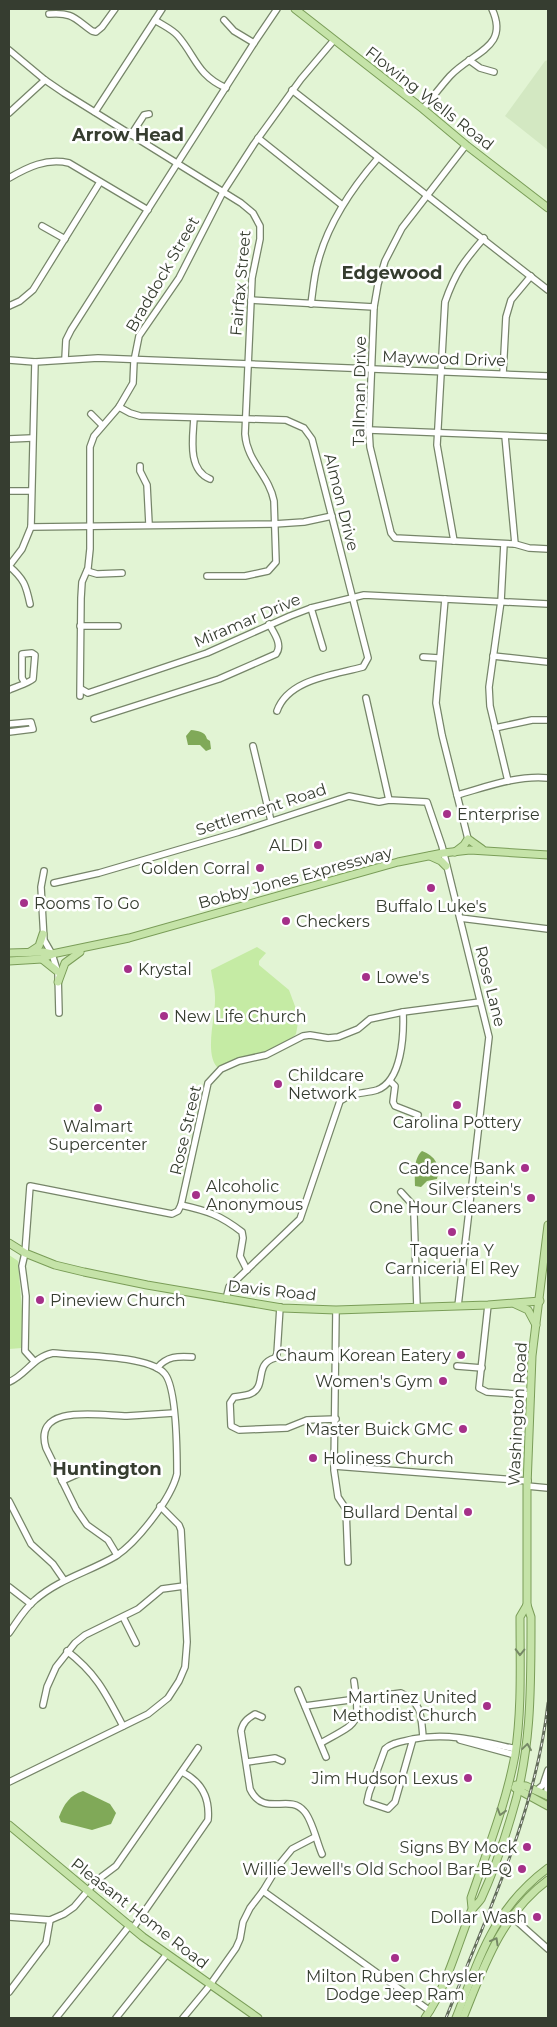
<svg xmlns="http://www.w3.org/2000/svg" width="557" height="2027" viewBox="0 0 557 2027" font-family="Montserrat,sans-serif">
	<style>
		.built { fill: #d3e8c2 }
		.green { fill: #c5eba4 }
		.water { fill: #80a958 }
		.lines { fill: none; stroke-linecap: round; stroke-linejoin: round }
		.minor-casing { stroke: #768569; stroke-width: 8 }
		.major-casing { stroke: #7a9d58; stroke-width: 9 }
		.minor { stroke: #fff; stroke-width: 5.5 }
		.major { stroke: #c5e3a8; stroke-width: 7 }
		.rail-casing { stroke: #646e5c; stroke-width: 3 }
		.rail { stroke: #fff; stroke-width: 1; stroke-dasharray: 4; stroke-linecap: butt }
		.oneway { stroke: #768866 }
		.poi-dot { fill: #a53089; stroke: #fff; stroke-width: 2 }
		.labels { text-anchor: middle; stroke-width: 5; stroke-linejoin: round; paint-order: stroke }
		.street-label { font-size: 16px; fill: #363d30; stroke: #fff }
		.poi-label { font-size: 16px; fill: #363d30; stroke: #fff; text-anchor: end }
		.neighbourhood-label { font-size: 18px; font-weight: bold; fill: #363d30; stroke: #fff }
	</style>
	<rect width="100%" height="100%" fill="#e2f4d4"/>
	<path class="built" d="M 548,60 L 548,150 L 505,116 L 545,61 Z"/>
	<g class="green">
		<path d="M 257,947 L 266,953 L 259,961 L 259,965 L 289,990 L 299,1017 L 296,1034 L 289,1041 L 273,1049 L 240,1059 L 219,1069 C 203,1056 216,1016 215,997 C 215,988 212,979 211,970 Z"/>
		<path d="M 9,1255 L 18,1261 L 23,1324 L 22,1348 L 9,1349 Z"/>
	</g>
	<g class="water">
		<path d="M 191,730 C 198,731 205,731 207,739 L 210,741 L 211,749 L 206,751 L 200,745 L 188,745 L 186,736 Z"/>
		<path d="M 422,1151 C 435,1156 441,1165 437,1179 L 427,1181 L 421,1187 L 415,1186 C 415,1174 413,1159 422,1151 Z"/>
		<path d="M 83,1791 L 110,1804 L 116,1813 L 111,1824 L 92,1830 L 61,1822 L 59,1817 C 64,1804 70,1795 83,1791 Z"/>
	</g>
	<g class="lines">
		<g class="minor-casing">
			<g id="minor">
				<path d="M 49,14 C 73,12 75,19 92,31 L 96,32 L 102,27 L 115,9"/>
				<path d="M 155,20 C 162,25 172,29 178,36 C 196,57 197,75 226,88"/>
				<path d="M 224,20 L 234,31 L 254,43"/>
				<path d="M 9,50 L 45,80 L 64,93 L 241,203 L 253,213 L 260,226 L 260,239 L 252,278 L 245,434 C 247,462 269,475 274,501 L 276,562 L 268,571 L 245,576 L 207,576"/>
				<path d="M 469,60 L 480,68 L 494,72"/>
				<path d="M 292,90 L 548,290"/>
				<path d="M 423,109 C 432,98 441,86 450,76 C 472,52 510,48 492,9"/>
				<path d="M 95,112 L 162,9"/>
				<path d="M 9,113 L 45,80"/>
				<path d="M 131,135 L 144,115 L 149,114"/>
				<path d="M 258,138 L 342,205"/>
				<path d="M 466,145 L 402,228 L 385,261 L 378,284 L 374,307 L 369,430 L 370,447 L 391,533 L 395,538 L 515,544 L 529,548 L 548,549"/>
				<path d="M 9,178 C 28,167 46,158 69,163 L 148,210"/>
				<path d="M 42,226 L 65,239"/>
				<path d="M 251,300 L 374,307"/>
				<path d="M 311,304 C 313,290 314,275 318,262 C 328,223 352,188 378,158"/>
				<path d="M 9,306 L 20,301 L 33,290 L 100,182"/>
				<path d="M 65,359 L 66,340 L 71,330 L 254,43 L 277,9"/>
				<path d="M 9,360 L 35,362 L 98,358 L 548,376"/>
				<path d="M 503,374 L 506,317 L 511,300 L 531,276"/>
				<path d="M 119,407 L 130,413 L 140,416 L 286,420 L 304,428 L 312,439 L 368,658 L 363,667 C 334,675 288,679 277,711"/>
				<path d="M 91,414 L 102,425"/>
				<path d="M 194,418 C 193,437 187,470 210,479"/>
				<path d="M 369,430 L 548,437"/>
				<path d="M 505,436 L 515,544"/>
				<path d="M 9,439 L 32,438"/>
				<path d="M 140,466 L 140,471 L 147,485 L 149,524"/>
				<path d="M 9,491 L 31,491"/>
				<path d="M 31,527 L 274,524 L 304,522 L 332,516"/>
				<path d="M 454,541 L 437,445 L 445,302 C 455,273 464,261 484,238"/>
				<path d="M 504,544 L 501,601 L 489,687 L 490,706 L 508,781"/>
				<path d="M 87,571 L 97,574 L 122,573"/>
				<path d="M 445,599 L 436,703 L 442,735 L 468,839"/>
				<path d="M 30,604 C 26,585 24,579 9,566 L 22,549 L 31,527 L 35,362"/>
				<path d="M 311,608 L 323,648"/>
				<path d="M 80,626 L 118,626"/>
				<path d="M 493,656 L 548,662"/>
				<path d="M 423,657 L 439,658"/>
				<path d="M 81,689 L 88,693 L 207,653 L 290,616 L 311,608 L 364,595 L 548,604"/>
				<path d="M 9,690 C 17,686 27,684 33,679 L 35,655 L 32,653 L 22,654 L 22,678 L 25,683"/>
				<path d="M 80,696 L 81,598 L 82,582 L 88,568 L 90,549 L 90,447 L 94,436 L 119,407 L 133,383 L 134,361 L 139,336 L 179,278 L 223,192 L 254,144 L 301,79 L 334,40"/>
				<path d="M 366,698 L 389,800"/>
				<path d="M 94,719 L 219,679 L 276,654 C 283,645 274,633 269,624"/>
				<path d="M 9,724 L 31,722 L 33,729 L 9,732"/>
				<path d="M 495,728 L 532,720 L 548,720"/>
				<path d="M 253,746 L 271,821"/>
				<path d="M 457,795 C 486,787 517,775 548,778"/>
				<path d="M 44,871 L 41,887 L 44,940 L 52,954 L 58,973 L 59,1013"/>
				<path d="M 54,883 L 99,873 L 239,832 L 349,796 L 379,802 L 389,800 L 427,802 L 442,846 L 489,1037 L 458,1306"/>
				<path d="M 460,918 L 548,929"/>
				<path d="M 390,1081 L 395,1086 L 393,1102 L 395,1106 L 418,1115"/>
				<path d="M 401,1192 L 412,1204 L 414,1214 L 417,1307"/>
				<path d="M 181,1205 L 208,1083 L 221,1069 L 239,1061 L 266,1055 L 303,1036 L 310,1035 L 328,1038 L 338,1037 L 358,1029 L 370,1019 L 403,1012 L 480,1002"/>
				<path d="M 226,1299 L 229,1287 L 300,1219 L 340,1101 C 352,1092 363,1094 377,1090 C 402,1081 404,1035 403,1012"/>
				<path d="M 488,1305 L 479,1388 L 487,1392 L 531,1395"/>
				<path d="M 280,1307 L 277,1354 L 275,1358 C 253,1364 268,1387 250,1394 C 245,1396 239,1396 234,1397 L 230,1403 L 231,1426 L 239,1430 L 287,1428 L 307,1420 L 336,1419"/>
				<path d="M 336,1310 L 334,1470 L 338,1497 L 346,1509 L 348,1562"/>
				<path d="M 34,1361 L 25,1351 L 26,1296 L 22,1266 L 25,1253 L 30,1186 L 172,1214 L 178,1211 L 181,1205 C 208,1211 220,1215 242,1232 L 243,1238 L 240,1256 L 247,1270"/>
				<path d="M 457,1366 L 482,1368"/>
				<path d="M 157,1368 C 167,1356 178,1356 192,1357"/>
				<path d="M 9,1382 C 26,1375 33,1357 53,1353 C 79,1356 147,1355 164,1373 C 177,1386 177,1454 177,1474 C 171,1499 137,1542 116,1556 C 89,1572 59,1579 35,1600 C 24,1609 17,1622 9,1633"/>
				<path d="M 334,1466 L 528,1481"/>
				<path d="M 62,1481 L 82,1472 L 120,1471"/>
				<path d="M 527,1486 L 548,1488"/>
				<path d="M 9,1501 L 31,1544 L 53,1564 L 64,1580"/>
				<path d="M 117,1555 L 108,1540 L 87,1525 L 76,1509 L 46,1448 C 32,1402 103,1416 127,1416 C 143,1415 158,1414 174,1413"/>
				<path d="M 9,1587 L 31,1604"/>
				<path d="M 123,1617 L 136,1643"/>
				<path d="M 67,1651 C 97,1674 106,1694 123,1726"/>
				<path d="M 298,1690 L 326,1757"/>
				<path d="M 43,1705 L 47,1687 L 56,1667 L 75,1643 L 85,1635 L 138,1609 L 162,1589 L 184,1586"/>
				<path d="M 305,1706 L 401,1693 C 422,1703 421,1715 423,1737"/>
				<path d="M 262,1717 L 255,1714 C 247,1719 243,1722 241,1731 L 250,1789 C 264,1818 289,1793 304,1811 C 312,1819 317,1843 322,1854"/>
				<path d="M 413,1739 L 395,1802 L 388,1809 L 367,1802 L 369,1793 L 385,1749 C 393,1742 402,1742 413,1739 C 449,1732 480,1741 516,1749"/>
				<path d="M 460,1740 L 515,1755"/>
				<path d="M 321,1743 C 360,1721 360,1726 354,1681"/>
				<path d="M 247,1762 L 275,1758 L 282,1761"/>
				<path d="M 9,1782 L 148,1714 L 168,1698 L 179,1681 L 185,1667 L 187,1642 L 181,1530 L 179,1525 L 160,1506"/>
				<path d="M 548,1782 L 547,1790 L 548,1795"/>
				<path d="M 537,1790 L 543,1785 L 548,1770"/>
				<path d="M 263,1891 L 430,2011"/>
				<path d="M 511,1916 L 548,1949"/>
				<path d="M 9,1917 L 50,1920 L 64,1914 L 74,1907 L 96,1881 L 116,1866 L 198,1748"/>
				<path d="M 133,1928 L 208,1820 C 210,1798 202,1782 182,1772"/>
				<path d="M 9,1992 L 46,1943 L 50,1920"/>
				<path d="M 56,2018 L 130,1925"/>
				<path d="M 116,2018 L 167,1954"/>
				<path d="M 183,2018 L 207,1989 L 236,1948 L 240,1939 L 243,1922 L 250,1908 L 263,1891 L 278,1866 L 292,1849 L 315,1837"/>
			</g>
		</g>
		<g class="major-casing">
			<g id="major">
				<path d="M 295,9 L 423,109 L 466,145 L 548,208"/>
				<path d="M 455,852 L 464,845 L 468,839 L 482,849"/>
				<path d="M 430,856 L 441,861 L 446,866"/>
				<path d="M 30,952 L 39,946 L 43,934"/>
				<path d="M 9,953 L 43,952 L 52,954"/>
				<path d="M 42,959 L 57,971"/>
				<path d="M 9,961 L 42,959 L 52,954 L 129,938 L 398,862 L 443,853 L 470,850 L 548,855"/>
				<path d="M 58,982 L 65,963 L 80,952"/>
				<path d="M 9,1243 L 25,1253 L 55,1265 L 84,1272 L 147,1285 L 282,1308 L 336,1310 L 488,1305 L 540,1301"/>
				<path d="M 515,1304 L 528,1310 L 536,1325"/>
				<path d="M 516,1785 L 526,1786 L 548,1796"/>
				<path d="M 515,1788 L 548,1806"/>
				<path d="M 9,1825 L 143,1937 L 258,2018"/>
				<path d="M 472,1908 L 471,1898 C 487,1851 506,1804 515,1755 C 522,1710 520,1663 520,1617 L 527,1605"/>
				<path d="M 425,2018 C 447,1986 456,1949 470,1914 C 472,1907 478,1904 481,1899 C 493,1873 503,1844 511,1817 C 532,1751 531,1685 531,1617 L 527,1605 L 527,1486 L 532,1356 L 548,1225"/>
				<path d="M 456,2018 C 480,1957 493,1909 548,1868"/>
				<path d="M 463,2018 C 484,1966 501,1915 548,1880"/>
			</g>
		</g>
		<use href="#minor" class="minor"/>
		<use href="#major" class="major"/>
		<g class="rail-casing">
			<path id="rail" d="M 446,2018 C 486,1917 536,1812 548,1703"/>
		</g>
		<use href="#rail" class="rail"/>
	</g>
	<defs><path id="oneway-chevron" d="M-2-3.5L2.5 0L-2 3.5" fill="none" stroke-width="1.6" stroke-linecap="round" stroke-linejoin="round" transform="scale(1.25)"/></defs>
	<g class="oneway">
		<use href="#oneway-chevron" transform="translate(520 1652) rotate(91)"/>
		<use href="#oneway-chevron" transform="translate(527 1747) rotate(-82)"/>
		<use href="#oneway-chevron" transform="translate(501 1812) rotate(107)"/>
		<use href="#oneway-chevron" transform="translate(495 1941) rotate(-61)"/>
	</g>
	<g class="poi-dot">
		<circle cx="447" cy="814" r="5"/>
		<circle cx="318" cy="845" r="5"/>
		<circle cx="260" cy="868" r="5"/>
		<circle cx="431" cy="888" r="5"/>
		<circle cx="24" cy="903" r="5"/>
		<circle cx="286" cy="921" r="5"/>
		<circle cx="128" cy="969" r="5"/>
		<circle cx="366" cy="977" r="5"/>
		<circle cx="164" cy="1016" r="5"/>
		<circle cx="278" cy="1084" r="5"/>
		<circle cx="457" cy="1105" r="5"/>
		<circle cx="98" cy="1108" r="5"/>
		<circle cx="525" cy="1168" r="5"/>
		<circle cx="196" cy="1195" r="5"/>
		<circle cx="531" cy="1198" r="5"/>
		<circle cx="452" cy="1232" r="5"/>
		<circle cx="40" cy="1300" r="5"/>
		<circle cx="461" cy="1355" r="5"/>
		<circle cx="443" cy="1381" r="5"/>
		<circle cx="463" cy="1429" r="5"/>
		<circle cx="313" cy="1458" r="5"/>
		<circle cx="468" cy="1512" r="5"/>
		<circle cx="487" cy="1706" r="5"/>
		<circle cx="468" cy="1778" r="5"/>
		<circle cx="527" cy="1847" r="5"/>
		<circle cx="522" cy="1869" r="5"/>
		<circle cx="537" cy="1917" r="5"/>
		<circle cx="395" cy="1958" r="5"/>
	</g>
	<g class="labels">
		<g class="street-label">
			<text transform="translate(430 98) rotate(38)" y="6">Flowing Wells Road</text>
			<text transform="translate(162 274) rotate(-60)" y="6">Braddock Street</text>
			<text transform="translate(240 283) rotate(-85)" y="6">Fairfax Street</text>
			<text transform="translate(444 358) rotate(2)" y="6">Maywood Drive</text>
			<text transform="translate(359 391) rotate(-89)" y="6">Tallman Drive</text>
			<text transform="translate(342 502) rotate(76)" y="6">Almon Drive</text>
			<text transform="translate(247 620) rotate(-23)" y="6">Miramar Drive</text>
			<text transform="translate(261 809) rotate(-18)" y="6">Settlement Road</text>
			<text transform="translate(295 877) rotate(-15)" y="6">Bobby Jones Expressway</text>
			<text transform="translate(491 986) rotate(76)" y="6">Rose Lane</text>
			<text transform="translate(185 1130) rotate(-77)" y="6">Rose Street</text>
			<text transform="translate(272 1290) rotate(6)" y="6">Davis Road</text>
			<text transform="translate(517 1414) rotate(-87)" y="6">Washington Road</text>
			<text transform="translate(140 1913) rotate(38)" y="6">Pleasant Home Road</text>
		</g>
		<g class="poi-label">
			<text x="457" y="820" text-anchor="start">Enterprise</text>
			<text x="308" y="851">ALDI</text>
			<text x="250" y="874">Golden Corral</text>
			<text x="34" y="909" text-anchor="start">Rooms To Go</text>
			<text x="431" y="912" text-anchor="middle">Buffalo Luke's</text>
			<text x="296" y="927" text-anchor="start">Checkers</text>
			<text x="138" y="975" text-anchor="start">Krystal</text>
			<text x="376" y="983" text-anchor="start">Lowe's</text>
			<text x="174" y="1022" text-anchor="start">New Life Church</text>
			<text x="288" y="1081" text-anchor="start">Childcare<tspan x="288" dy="18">Network</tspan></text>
			<text x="457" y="1128" text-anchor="middle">Carolina Pottery</text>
			<text x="98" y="1132" text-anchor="middle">Walmart<tspan x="98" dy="18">Supercenter</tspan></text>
			<text x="515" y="1174">Cadence Bank</text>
			<text x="206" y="1192" text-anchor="start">Alcoholic<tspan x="206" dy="18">Anonymous</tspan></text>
			<text x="521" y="1195">Silverstein's<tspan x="521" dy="18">One Hour Cleaners</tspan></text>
			<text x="452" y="1256" text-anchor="middle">Taqueria Y<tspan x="452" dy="18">Carniceria El Rey</tspan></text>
			<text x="50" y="1306" text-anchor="start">Pineview Church</text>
			<text x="451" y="1361">Chaum Korean Eatery</text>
			<text x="433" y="1387">Women's Gym</text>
			<text x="453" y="1435">Master Buick GMC</text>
			<text x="323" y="1464" text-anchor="start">Holiness Church</text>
			<text x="458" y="1518">Bullard Dental</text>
			<text x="477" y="1703">Martinez United<tspan x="477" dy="18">Methodist Church</tspan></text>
			<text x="458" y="1784">Jim Hudson Lexus</text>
			<text x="517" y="1853">Signs BY Mock</text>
			<text x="512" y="1875">Willie Jewell's Old School Bar-B-Q</text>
			<text x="527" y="1923">Dollar Wash</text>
			<text x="395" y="1982" text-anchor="middle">Milton Ruben Chrysler<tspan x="395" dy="18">Dodge Jeep Ram</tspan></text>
		</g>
		<g class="neighbourhood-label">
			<text x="128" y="141">Arrow Head</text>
			<text x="392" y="279">Edgewood</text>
			<text x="107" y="1475">Huntington</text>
		</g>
	</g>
	<rect width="557" height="2027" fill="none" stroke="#363d30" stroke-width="20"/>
</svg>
